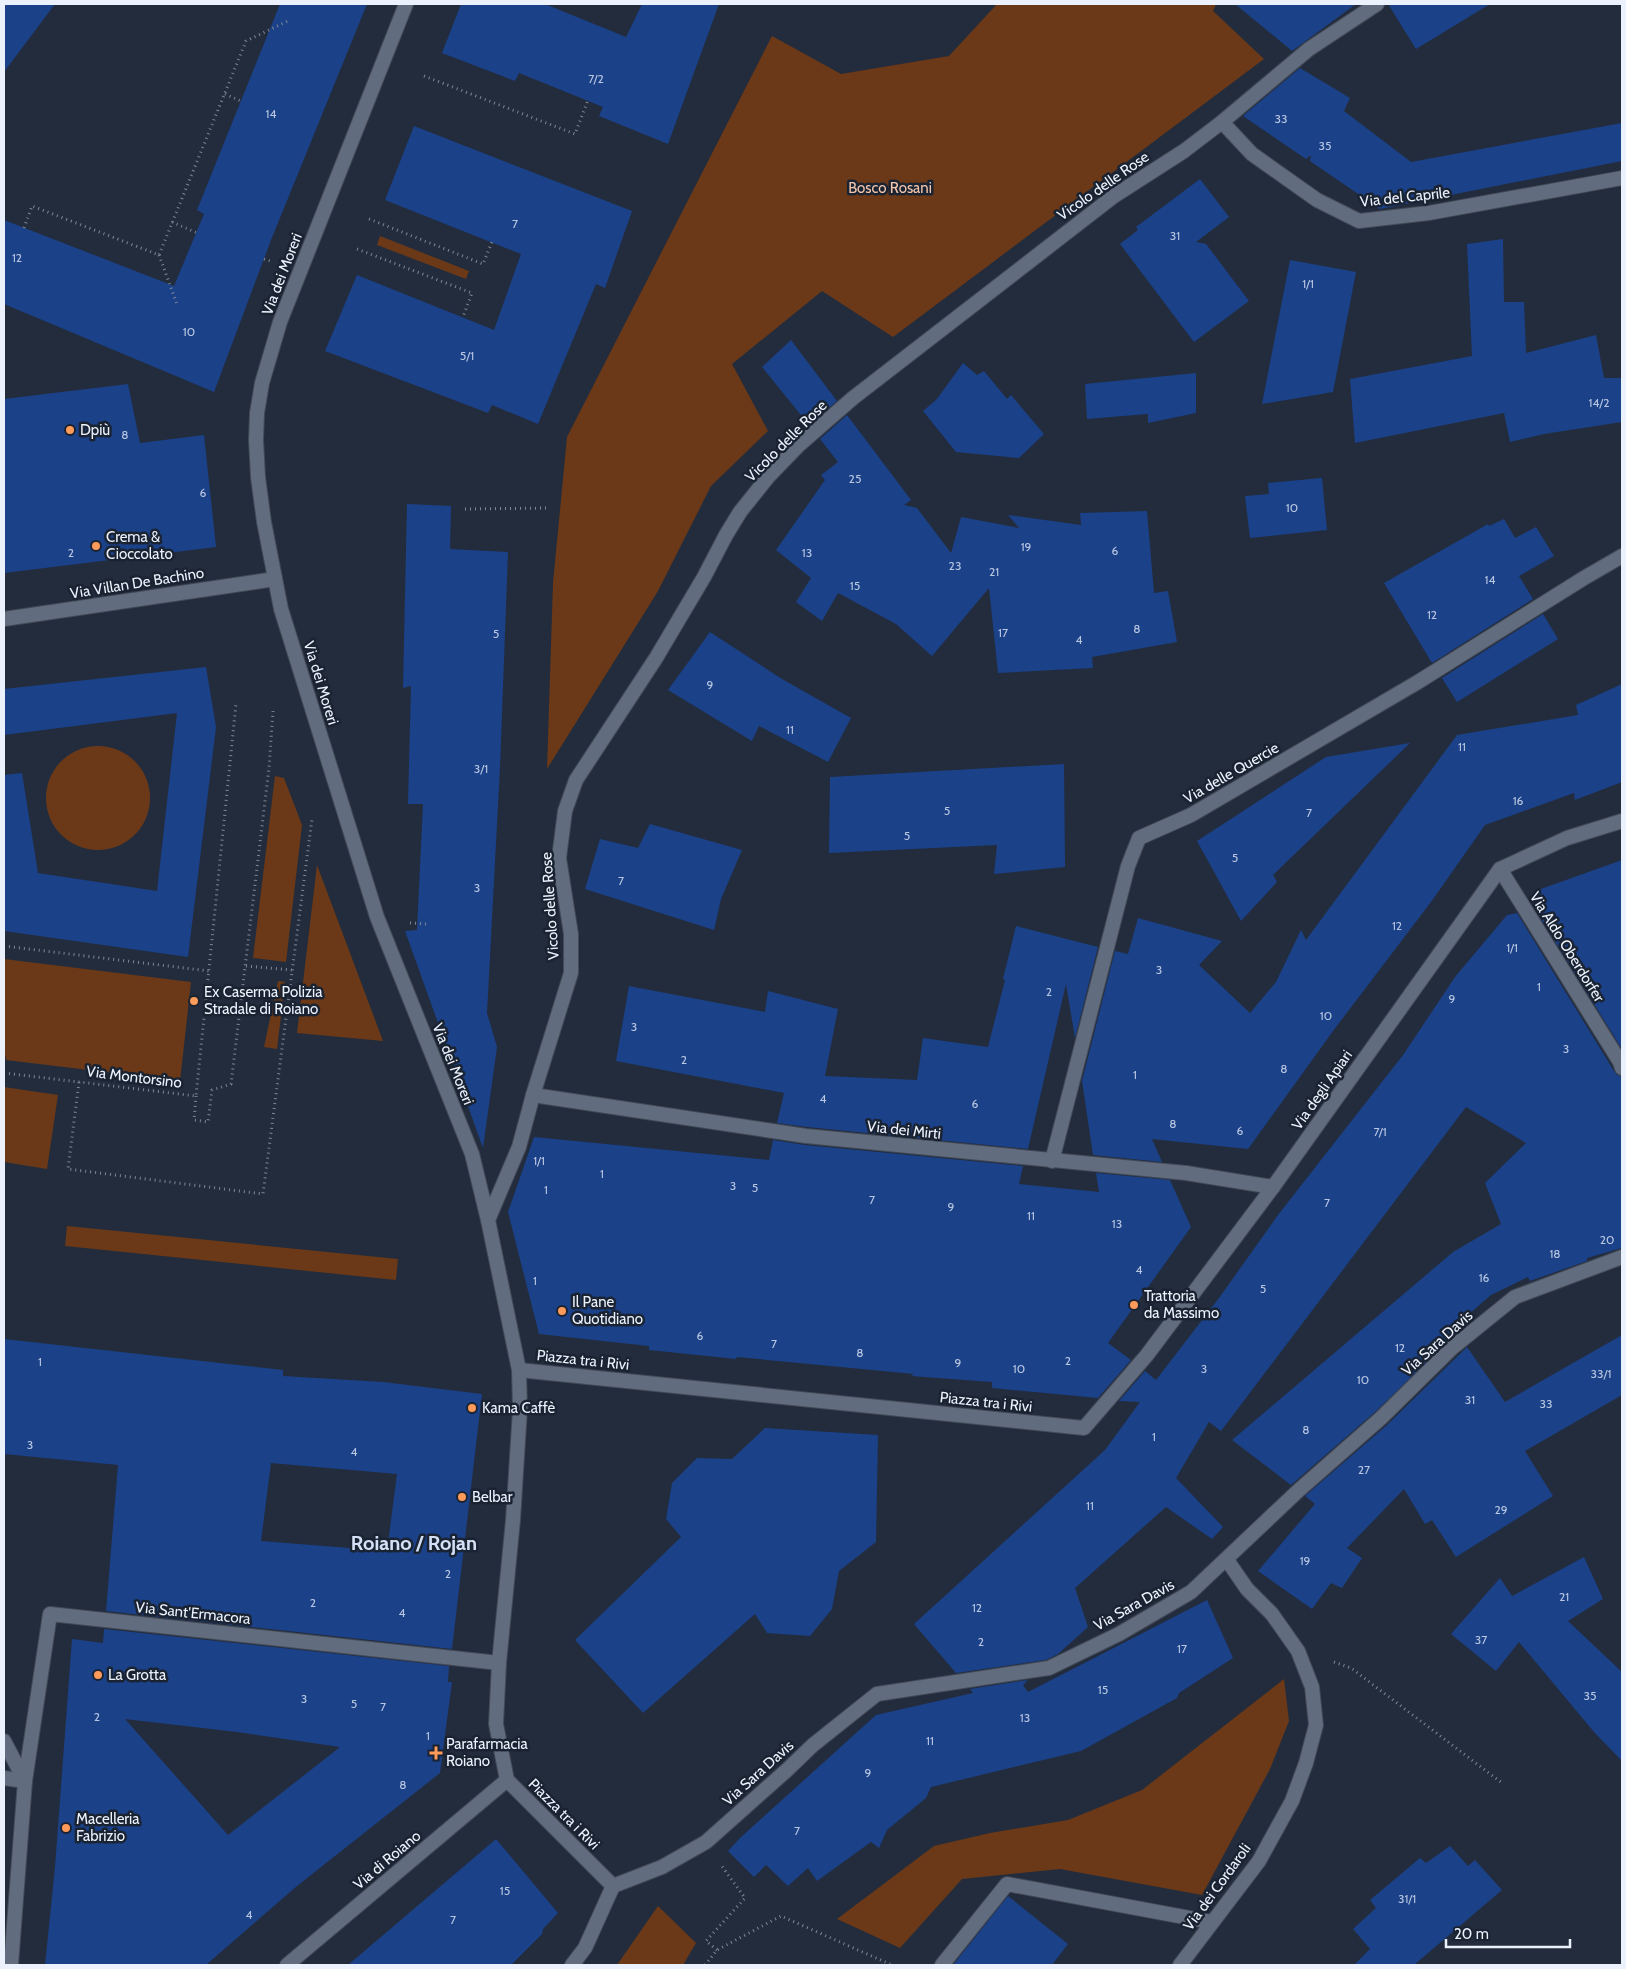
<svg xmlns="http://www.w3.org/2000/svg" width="1626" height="1969" viewBox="0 0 1626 1969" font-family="Cabin,sans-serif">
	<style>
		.green { fill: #6b3917 }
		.building { fill: #1b4189; fill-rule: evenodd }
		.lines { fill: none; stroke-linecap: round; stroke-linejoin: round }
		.service-casing { stroke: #424957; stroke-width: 16 }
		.minor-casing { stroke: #424957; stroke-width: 16 }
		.path { stroke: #7f8794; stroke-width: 3; stroke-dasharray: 1 4; stroke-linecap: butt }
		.service { stroke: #616c7e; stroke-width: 14 }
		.minor { stroke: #616c7e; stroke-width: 14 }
		.poi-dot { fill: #ff9b5a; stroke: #1a2332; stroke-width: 2 }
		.labels { text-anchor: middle; stroke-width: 5; stroke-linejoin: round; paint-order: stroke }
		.number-label { font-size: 12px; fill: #b8c6e0 }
		.street-label { font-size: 15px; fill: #ecf2fd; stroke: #1a2332 }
		.park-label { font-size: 15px; fill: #f4c6ac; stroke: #1a2332 }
		.poi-label { font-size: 15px; fill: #ecf2fd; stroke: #1a2332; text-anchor: start }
		.district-label { font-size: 20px; font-weight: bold; fill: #d4e0f6; stroke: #1a2332 }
	</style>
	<rect width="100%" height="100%" fill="#232c3c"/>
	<g class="green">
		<path d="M 997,4 L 1216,4 L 1213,11 L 1264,59 L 893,337 L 822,291 L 732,364 L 768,431 L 711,486 L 658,591 L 547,769 L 553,583 L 567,437 L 772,36 L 841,74 L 949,56 Z"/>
		<path d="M 380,236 L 469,271 L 466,279 L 377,245 Z"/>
		<circle cx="98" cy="798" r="52"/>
		<path d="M 275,776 L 284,778 L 302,825 L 286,962 L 253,958 Z"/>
		<path d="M 317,865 L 383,1041 L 297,1033 Z"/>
		<path d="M 4,959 L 191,982 L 180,1081 L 6,1060 L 4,1047 Z"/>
		<path d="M 278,981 L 285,982 L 277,1049 L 264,1047 Z"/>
		<path d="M 4,1087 L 58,1095 L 47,1169 L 4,1162 Z"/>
		<path d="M 67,1226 L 398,1259 L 396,1280 L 65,1246 Z"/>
		<path d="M 1284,1679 L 1289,1721 L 1270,1769 L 1202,1895 L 1060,1869 L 962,1879 L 900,1948 L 837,1919 L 934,1846 L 990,1833 L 1068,1820 L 1142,1790 Z"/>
		<path d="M 658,1906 L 696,1943 L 683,1965 L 617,1965 Z"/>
	</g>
	<g class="building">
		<path d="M 4,4 L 55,4 L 4,72 Z"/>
		<path d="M 280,4 L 367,4 L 271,240 L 214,392 L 4,304 L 4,220 L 174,286 L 204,214 L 197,210 Z"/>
		<path d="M 461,4 L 545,4 L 626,37 L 642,4 L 719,4 L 668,144 L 599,116 L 603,107 L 519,73 L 515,81 L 442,53 Z"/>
		<path d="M 1235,4 L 1356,4 L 1292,51 Z"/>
		<path d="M 1388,4 L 1490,4 L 1416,49 Z"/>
		<path d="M 1300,68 L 1350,98 L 1344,111 L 1411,162 L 1622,123 L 1622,161 L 1380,209 L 1310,161 L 1311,155 L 1306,159 L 1243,116 Z"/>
		<path d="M 414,126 L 632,211 L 605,288 L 596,284 L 538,424 L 492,405 L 488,413 L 325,351 L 357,275 L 494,330 L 521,254 L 385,200 Z"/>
		<path d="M 1200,179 L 1229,217 L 1196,242 L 1206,244 L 1249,301 L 1194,342 L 1120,244 L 1138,230 L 1136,227 Z"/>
		<path d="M 1503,239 L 1504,302 L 1524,302 L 1526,353 L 1596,335 L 1604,378 L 1622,378 L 1622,422 L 1544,434 L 1510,442 L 1504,413 L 1355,443 L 1350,379 L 1472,356 L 1467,244 Z"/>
		<path d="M 1290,260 L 1356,272 L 1333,392 L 1262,404 Z"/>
		<path d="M 791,340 L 837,401 L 809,425 L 762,367 Z"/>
		<path d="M 963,363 L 977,375 L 984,371 L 1007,399 L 1011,395 L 1044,434 L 1019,458 L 956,452 L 923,411 L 937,399 Z"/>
		<path d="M 1196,373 L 1196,413 L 1148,423 L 1148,414 L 1087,419 L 1085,384 Z"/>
		<path d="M 128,384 L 140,443 L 204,435 L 216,547 L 4,573 L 4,399 Z"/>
		<path d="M 847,415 L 911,500 L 904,505 L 917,508 L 951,553 L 961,517 L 1019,528 L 1008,515 L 1081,525 L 1080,513 L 1147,511 L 1154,593 L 1168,591 L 1177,642 L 1092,657 L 1093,668 L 998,673 L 989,588 L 932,656 L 896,624 L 838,593 L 822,621 L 796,602 L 811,578 L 776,550 L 825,480 L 821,475 L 838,462 L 820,439 Z"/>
		<path d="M 1322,478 L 1327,530 L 1250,538 L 1245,496 L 1269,494 L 1268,483 Z"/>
		<path d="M 407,504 L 451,506 L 450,549 L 508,552 L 500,767 L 487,1013 L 497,1047 L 483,1148 L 405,931 L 417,930 L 423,804 L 408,804 L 411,686 L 403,688 Z"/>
		<path d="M 1504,519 L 1515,538 L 1536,527 L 1554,556 L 1519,576 L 1533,599 L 1432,663 L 1384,583 L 1488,524 L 1489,526 Z"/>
		<path d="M 1543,614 L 1558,639 L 1457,702 L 1442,678 Z"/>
		<path d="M 710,632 L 782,679 L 851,718 L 828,762 L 759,726 L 752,741 L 668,690 Z"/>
		<path d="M 206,667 L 216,727 L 188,957 L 4,931 L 4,775 L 22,773 L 38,873 L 157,891 L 177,713 L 4,735 L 4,689 Z"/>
		<path d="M 1622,684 L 1622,782 L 1575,800 L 1574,793 L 1485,825 L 1431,902 L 1333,1031 L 1248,1149 L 1152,1139 L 1162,1162 L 1093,1155 L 1082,1081 L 1115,951 L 1128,954 L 1138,918 L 1222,941 L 1199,965 L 1250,1013 L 1276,982 L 1301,930 L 1306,940 L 1457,735 L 1578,715 L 1576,705 Z"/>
		<path d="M 1410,743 L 1273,875 L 1277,882 L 1241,921 L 1197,841 L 1326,757 Z"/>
		<path d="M 1064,764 L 1065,867 L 994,874 L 997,845 L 829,853 L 830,777 Z"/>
		<path d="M 650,824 L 742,850 L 721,899 L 714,930 L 585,889 L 600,839 L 638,848 Z"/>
		<path d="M 1622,860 L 1622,1049 L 1533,906 L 1538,890 Z"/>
		<path d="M 1517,913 L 1614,1071 L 1617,1075 L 1622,1077 L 1622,1248 L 1587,1258 L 1587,1261 L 1530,1281 L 1528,1277 L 1491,1295 L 1454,1327 L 1458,1332 L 1375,1412 L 1291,1485 L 1232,1440 L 1453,1252 L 1501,1224 L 1485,1183 L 1526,1143 L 1466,1107 L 1221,1431 L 1209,1422 L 1176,1478 L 1223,1527 L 1212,1539 L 1166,1507 L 1075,1588 L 1088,1627 L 1058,1654 L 1046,1660 L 956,1673 L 914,1624 L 1105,1450 L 1140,1402 L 1119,1401 L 1145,1371 L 1156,1380 L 1219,1298 L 1278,1215 L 1403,1055 L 1455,977 L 1507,915 Z"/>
		<path d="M 1016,926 L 1098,947 L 1075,1038 L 1066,984 L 1028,1149 L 807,1127 L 777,1123 L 784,1093 L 616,1061 L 629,986 L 765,1012 L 768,991 L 838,1009 L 825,1076 L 917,1080 L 923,1038 L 988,1047 L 1005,980 L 1003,979 Z"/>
		<path d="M 534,1137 L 769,1160 L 773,1140 L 805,1145 L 1023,1166 L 1019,1184 L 1099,1192 L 1096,1173 L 1170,1180 L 1191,1227 L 1108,1343 L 1131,1360 L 1098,1398 L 992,1388 L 992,1382 L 911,1376 L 914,1374 L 737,1357 L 736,1359 L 649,1350 L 649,1346 L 539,1334 L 508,1212 Z"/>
		<path d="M 1622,1335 L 1622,1395 L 1525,1451 L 1553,1496 L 1456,1557 L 1432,1520 L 1425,1524 L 1404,1489 L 1347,1548 L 1362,1558 L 1342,1588 L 1331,1583 L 1312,1609 L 1258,1571 L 1315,1504 L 1305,1496 L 1387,1425 L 1467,1347 L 1505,1402 Z"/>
		<path d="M 4,1339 L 283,1370 L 283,1376 L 383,1382 L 482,1394 L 452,1649 L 106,1611 L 118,1465 L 4,1454 ZM 271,1463 L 397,1474 L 387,1551 L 261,1541 Z"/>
		<path d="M 765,1428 L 878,1435 L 876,1542 L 839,1571 L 832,1609 L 810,1636 L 767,1633 L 755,1614 L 643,1713 L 575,1640 L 681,1537 L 666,1519 L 672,1483 L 697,1458 L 732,1459 Z"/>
		<path d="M 1584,1557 L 1603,1599 L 1568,1621 L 1622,1672 L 1622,1761 L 1594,1732 L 1519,1642 L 1496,1671 L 1451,1634 L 1500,1578 L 1512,1596 Z"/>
		<path d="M 1207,1600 L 1233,1658 L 1179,1693 L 1177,1698 L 1081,1751 L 931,1787 L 926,1798 L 887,1830 L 879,1848 L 871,1842 L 817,1881 L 808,1868 L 788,1886 L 766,1865 L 754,1877 L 728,1851 L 740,1838 L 876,1715 L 973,1693 L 970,1689 L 1028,1680 L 1023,1685 L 1028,1692 Z"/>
		<path d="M 104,1629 L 449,1666 L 448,1682 L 452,1682 L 440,1773 L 297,1886 L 206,1965 L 45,1965 L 55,1867 L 72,1639 L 103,1643 ZM 125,1719 L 237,1732 L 340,1747 L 228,1835 Z"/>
		<path d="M 496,1839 L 558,1913 L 543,1929 L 542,1934 L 511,1965 L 348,1965 Z"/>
		<path d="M 1450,1846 L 1468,1866 L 1475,1860 L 1502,1890 L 1414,1965 L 1354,1965 L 1370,1949 L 1353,1929 L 1376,1908 L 1370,1900 L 1420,1858 L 1426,1863 Z"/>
		<path d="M 1008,1896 L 1068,1944 L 1052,1965 L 953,1965 Z"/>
	</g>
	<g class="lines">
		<g class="service-casing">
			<path id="service" d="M 942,1965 L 1007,1884 L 1211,1922"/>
		</g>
		<g class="minor-casing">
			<g id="minor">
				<path d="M 406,4 L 280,322 L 262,383 L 257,413 L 256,440 L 258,477 L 264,522 L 281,609 L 377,917 L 472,1154 L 488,1220 L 519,1370 L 520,1409 L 513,1520 L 499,1663 L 496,1724 L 507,1780 L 613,1886"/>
				<path d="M 1222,122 L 1252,154 L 1317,200 L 1359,221 L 1429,213 L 1622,178"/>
				<path d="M 4,619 L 275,579"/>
				<path d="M 1500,869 L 1620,1062 L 1622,1068"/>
				<path d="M 533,1095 L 806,1136 L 1186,1173 L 1273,1187"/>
				<path d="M 1052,1161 L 1128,866 L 1139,838 L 1191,815 L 1418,682 L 1584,578 L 1622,556"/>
				<path d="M 488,1220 L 519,1147 L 533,1095 L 571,973 L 571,934 L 559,858 L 565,811 L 576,780 L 656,658 L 704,577 L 726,535 L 740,512 L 768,477 L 799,445 L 853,398 L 1114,196 L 1184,151 L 1222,122 L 1309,49 L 1377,4"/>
				<path d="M 519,1370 L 1084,1428 L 1147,1355 L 1273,1187 L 1500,869 L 1567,838 L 1622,821"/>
				<path d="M 4,1741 L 25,1781"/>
				<path d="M 4,1778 L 25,1781"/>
				<path d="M 613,1886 L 662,1867 L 706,1842 L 787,1770 L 813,1745 L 877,1694 L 1049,1668 L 1119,1634 L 1191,1592 L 1299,1490 L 1381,1418 L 1452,1348 L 1515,1297 L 1622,1257"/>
				<path d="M 11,1965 L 25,1781 L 50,1614 L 499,1663"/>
				<path d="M 287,1965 L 507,1780"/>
				<path d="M 572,1965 L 585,1948 L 613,1886"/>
				<path d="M 1180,1965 L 1259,1861 L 1292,1801 L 1306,1763 L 1316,1725 L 1312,1687 L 1298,1651 L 1272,1614 L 1247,1589 L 1227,1560"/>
			</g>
		</g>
		<g class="path">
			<path d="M 424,76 L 575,134 L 588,100"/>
			<path d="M 225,94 L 241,101"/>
			<path d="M 369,219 L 483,264 L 492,242"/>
			<path d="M 172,222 L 197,233"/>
			<path d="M 24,228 L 32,206 L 159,255 L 246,41 L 290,20"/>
			<path d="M 357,249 L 472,293 L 463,317"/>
			<path d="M 159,255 L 177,304"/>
			<path d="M 264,259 L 273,262"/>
			<path d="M 465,509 L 547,508"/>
			<path d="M 410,923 L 427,924"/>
			<path d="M 4,946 L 209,971"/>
			<path d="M 246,966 L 292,970"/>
			<path d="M 4,1073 L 196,1096 L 236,704"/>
			<path d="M 79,1082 L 68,1169 L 263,1194 L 312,819"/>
			<path d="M 196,1096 L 194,1120 L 208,1122 L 212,1090 L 231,1084 L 269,768 L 273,711"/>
			<path d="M 1334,1662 L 1351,1668 L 1502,1783"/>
			<path d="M 717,1950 L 706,1941 L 745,1898 L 721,1865"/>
			<path d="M 705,1965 L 717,1950 L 781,1916 L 892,1965"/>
		</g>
		<use href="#service" class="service"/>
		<use href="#minor" class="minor"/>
	</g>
	<g class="poi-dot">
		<circle cx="70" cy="430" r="5"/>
		<circle cx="96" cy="546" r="5"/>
		<circle cx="194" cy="1001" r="5"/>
		<circle cx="1134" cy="1305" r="5"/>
		<circle cx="562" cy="1311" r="5"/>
		<circle cx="472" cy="1408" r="5"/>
		<circle cx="462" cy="1497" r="5"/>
		<circle cx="98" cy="1675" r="5"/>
		<path d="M433.5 1745.5h5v5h5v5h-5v5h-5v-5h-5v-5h5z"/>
		<circle cx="66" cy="1828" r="5"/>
	</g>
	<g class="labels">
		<g class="number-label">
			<text x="596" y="83">7/2</text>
			<text x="271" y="118">14</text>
			<text x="1281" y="123">33</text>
			<text x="1325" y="150">35</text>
			<text x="515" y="228">7</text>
			<text x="1175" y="240">31</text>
			<text x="17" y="262">12</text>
			<text x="1308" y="288">1/1</text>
			<text x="189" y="336">10</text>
			<text x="467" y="360">5/1</text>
			<text x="1599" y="407">14/2</text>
			<text x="125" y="439">8</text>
			<text x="855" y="483">25</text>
			<text x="203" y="497">6</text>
			<text x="1292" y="512">10</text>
			<text x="1026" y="551">19</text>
			<text x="1115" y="555">6</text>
			<text x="71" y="557">2</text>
			<text x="807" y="557">13</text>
			<text x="955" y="570">23</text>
			<text x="994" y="576">21</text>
			<text x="1490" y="584">14</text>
			<text x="855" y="590">15</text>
			<text x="1432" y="619">12</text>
			<text x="1137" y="633">8</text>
			<text x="1003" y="637">17</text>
			<text x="496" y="638">5</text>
			<text x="1079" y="644">4</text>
			<text x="710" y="689">9</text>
			<text x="790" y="734">11</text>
			<text x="1462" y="751">11</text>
			<text x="481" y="773">3/1</text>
			<text x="1518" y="805">16</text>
			<text x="947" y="815">5</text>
			<text x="1309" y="817">7</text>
			<text x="907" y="840">5</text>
			<text x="1235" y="862">5</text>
			<text x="621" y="885">7</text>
			<text x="477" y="892">3</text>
			<text x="1397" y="930">12</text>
			<text x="1512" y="952">1/1</text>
			<text x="1159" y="974">3</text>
			<text x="1539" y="991">1</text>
			<text x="1049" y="996">2</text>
			<text x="1452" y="1003">9</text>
			<text x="1326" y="1020">10</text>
			<text x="634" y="1031">3</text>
			<text x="1566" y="1053">3</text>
			<text x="684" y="1064">2</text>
			<text x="1284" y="1073">8</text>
			<text x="1135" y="1079">1</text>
			<text x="823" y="1103">4</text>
			<text x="975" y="1108">6</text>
			<text x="1173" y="1128">8</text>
			<text x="1240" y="1135">6</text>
			<text x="1380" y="1136">7/1</text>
			<text x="539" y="1165">1/1</text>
			<text x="602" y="1178">1</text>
			<text x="733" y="1190">3</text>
			<text x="755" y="1192">5</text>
			<text x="546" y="1194">1</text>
			<text x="872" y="1204">7</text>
			<text x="1327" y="1207">7</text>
			<text x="951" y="1211">9</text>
			<text x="1031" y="1220">11</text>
			<text x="1117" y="1228">13</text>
			<text x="1607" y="1244">20</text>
			<text x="1555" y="1258">18</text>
			<text x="1139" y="1274">4</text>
			<text x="1484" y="1282">16</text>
			<text x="535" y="1285">1</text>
			<text x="1263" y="1293">5</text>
			<text x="700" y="1340">6</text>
			<text x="774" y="1348">7</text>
			<text x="1400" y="1352">12</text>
			<text x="860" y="1357">8</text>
			<text x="1068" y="1365">2</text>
			<text x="40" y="1366">1</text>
			<text x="958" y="1367">9</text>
			<text x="1019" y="1373">10</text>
			<text x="1204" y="1373">3</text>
			<text x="1601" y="1378">33/1</text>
			<text x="1363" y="1384">10</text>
			<text x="1470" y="1404">31</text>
			<text x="1546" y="1408">33</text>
			<text x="1306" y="1434">8</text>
			<text x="1154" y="1441">1</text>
			<text x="30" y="1449">3</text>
			<text x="354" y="1456">4</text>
			<text x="1364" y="1474">27</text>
			<text x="1090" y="1510">11</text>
			<text x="1501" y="1514">29</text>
			<text x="1305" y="1565">19</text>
			<text x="448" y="1578">2</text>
			<text x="1564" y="1601">21</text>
			<text x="313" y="1607">2</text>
			<text x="977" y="1612">12</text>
			<text x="402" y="1617">4</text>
			<text x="1481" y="1644">37</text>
			<text x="981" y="1646">2</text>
			<text x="1182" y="1653">17</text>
			<text x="1103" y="1694">15</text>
			<text x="1590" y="1700">35</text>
			<text x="304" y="1703">3</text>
			<text x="354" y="1708">5</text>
			<text x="383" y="1711">7</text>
			<text x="97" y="1721">2</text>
			<text x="1025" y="1722">13</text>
			<text x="428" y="1740">1</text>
			<text x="930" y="1745">11</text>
			<text x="868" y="1777">9</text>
			<text x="403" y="1789">8</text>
			<text x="797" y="1835">7</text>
			<text x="505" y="1895">15</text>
			<text x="1407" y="1903">31/1</text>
			<text x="249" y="1919">4</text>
			<text x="453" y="1924">7</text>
		</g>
		<g class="street-label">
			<text transform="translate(1103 186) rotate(-35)" y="5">Vicolo delle Rose</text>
			<text transform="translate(1405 197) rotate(-6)" y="5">Via del Caprile</text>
			<text transform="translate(282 274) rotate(-69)" y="5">Via dei Moreri</text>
			<text transform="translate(786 441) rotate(-45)" y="5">Vicolo delle Rose</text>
			<text transform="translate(137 583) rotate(-9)" y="5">Via Villan De Bachino</text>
			<text transform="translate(321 683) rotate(73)" y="5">Via dei Moreri</text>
			<text transform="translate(1231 773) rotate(-30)" y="5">Via delle Quercie</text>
			<text transform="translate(550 906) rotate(-94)" y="5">Vicolo delle Rose</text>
			<text transform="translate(1567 947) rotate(58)" y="5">Via Aldo Oberdorfer</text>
			<text transform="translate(453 1064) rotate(68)" y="5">Via dei Moreri</text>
			<text transform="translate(134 1077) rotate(7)" y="5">Via Montorsino</text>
			<text transform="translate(1322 1090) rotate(-55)" y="5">Via degli Apiari</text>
			<text transform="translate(904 1130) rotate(6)" y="5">Via dei Mirti</text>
			<text transform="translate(1437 1343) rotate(-42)" y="5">Via Sara Davis</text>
			<text transform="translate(583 1360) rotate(6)" y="5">Piazza tra i Rivi</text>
			<text transform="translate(986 1402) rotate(6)" y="5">Piazza tra i Rivi</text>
			<text transform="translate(1134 1605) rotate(-29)" y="5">Via Sara Davis</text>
			<text transform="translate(193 1613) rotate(6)" y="5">Via Sant'Ermacora</text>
			<text transform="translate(758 1773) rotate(-42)" y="5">Via Sara Davis</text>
			<text transform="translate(564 1814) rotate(45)" y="5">Piazza tra i Rivi</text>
			<text transform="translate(387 1860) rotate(-40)" y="5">Via di Roiano</text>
			<text transform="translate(1217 1887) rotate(-54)" y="5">Via dei Cordaroli</text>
		</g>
		<g class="park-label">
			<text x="890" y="193">Bosco Rosani</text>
		</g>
		<g class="poi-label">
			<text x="80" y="435">Dpiù</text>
			<text x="106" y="542">Crema &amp;<tspan x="106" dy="17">Cioccolato</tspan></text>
			<text x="204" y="997">Ex Caserma Polizia<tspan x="204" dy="17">Stradale di Roiano</tspan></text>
			<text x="1144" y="1301">Trattoria<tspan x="1144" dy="17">da Massimo</tspan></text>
			<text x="572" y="1307">Il Pane<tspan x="572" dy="17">Quotidiano</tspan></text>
			<text x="482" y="1413">Kama Caffè</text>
			<text x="472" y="1502">Belbar</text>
			<text x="108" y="1680">La Grotta</text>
			<text x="446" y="1749">Parafarmacia<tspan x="446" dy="17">Roiano</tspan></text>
			<text x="76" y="1824">Macelleria<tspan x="76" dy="17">Fabrizio</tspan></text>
		</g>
		<g class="district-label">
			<text x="414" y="1550">Roiano / Rojan</text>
		</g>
	</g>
	<rect width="1626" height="1969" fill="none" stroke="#ecf2fd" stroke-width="10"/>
	<path d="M1446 1939v8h124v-8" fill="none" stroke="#ecf2fd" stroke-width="2.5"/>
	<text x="1454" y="1939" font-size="15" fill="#ecf2fd" stroke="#1a2332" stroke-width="4" paint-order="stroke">20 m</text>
</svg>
